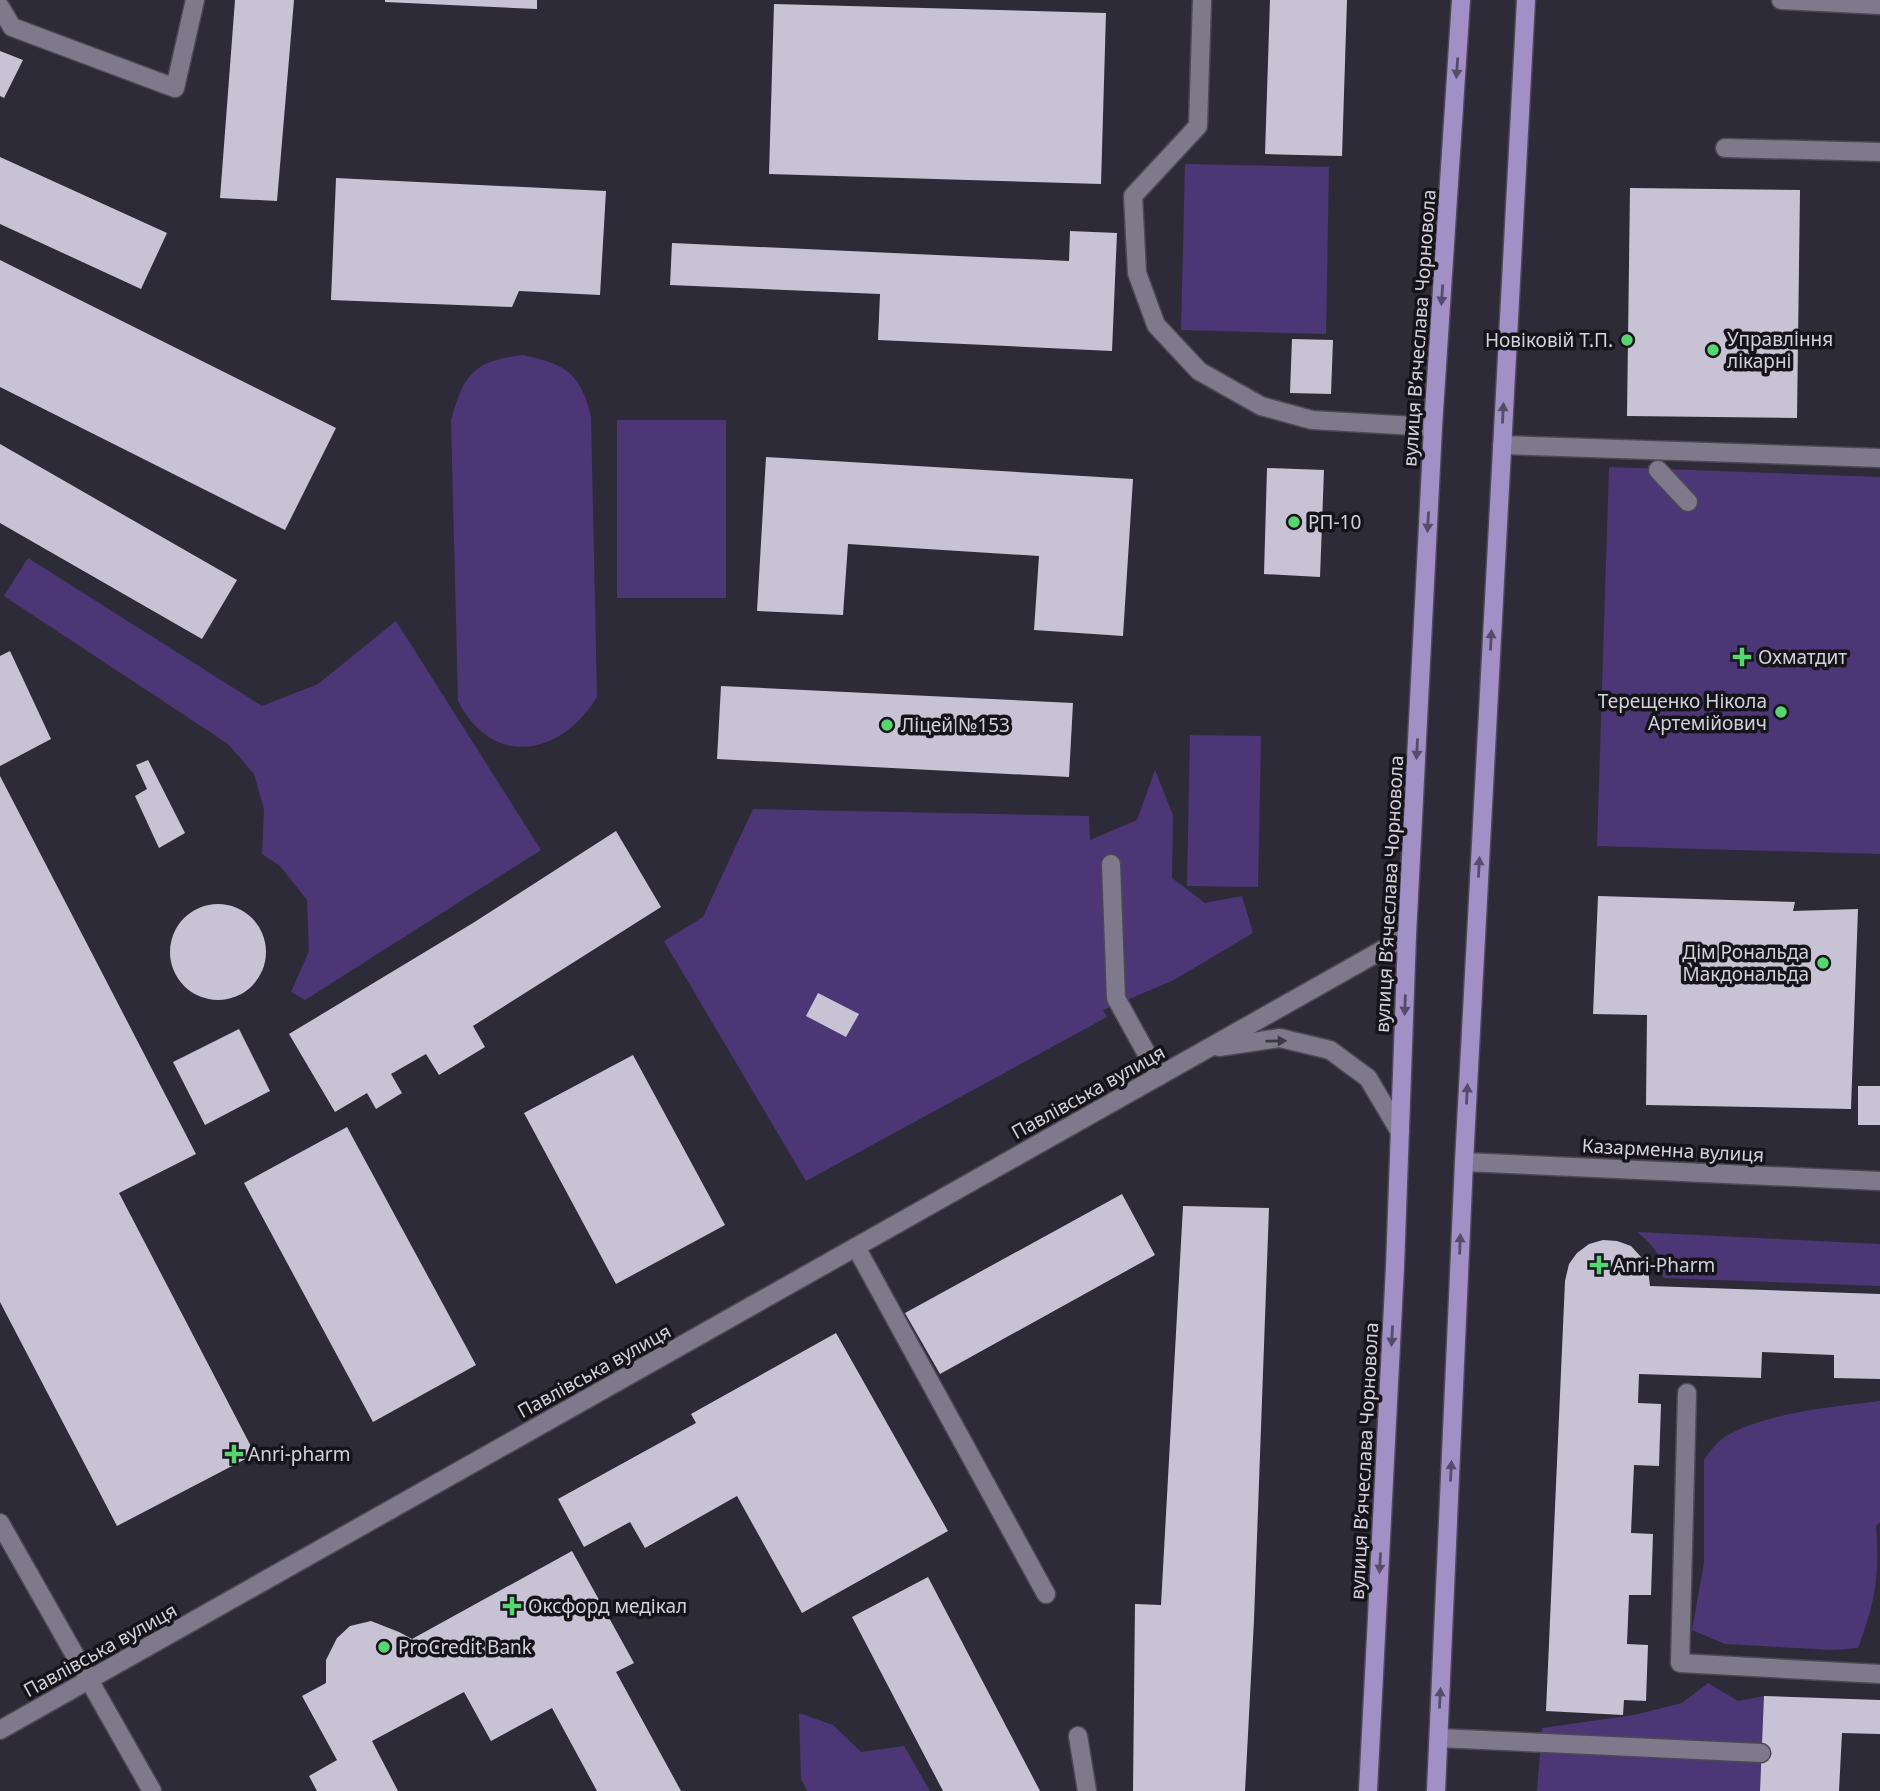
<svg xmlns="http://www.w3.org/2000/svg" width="1880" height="1791" viewBox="0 0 1880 1791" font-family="'Noto Sans',sans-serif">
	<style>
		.green { fill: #4c3675 }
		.building { fill: #c7c3d5 }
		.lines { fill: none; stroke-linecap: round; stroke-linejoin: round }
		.minor-casing { stroke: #4c4854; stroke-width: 21 }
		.major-casing { stroke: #4c4854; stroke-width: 21 }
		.minor { stroke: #7e7a8b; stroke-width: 18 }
		.major { stroke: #a090c6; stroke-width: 18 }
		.oneway { fill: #544c68 }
		.oneway2 { fill: #3a3842 }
		.poi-dot { fill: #57d570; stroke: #16141b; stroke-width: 2.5 }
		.labels { text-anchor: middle; stroke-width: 7; stroke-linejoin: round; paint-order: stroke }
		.street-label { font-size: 19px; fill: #d3d1da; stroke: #16141b }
		.poi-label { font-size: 19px; fill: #d3d1da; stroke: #16141b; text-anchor: start }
	</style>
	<rect width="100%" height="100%" fill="#2e2b38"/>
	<g class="green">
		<path d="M 1185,164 L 1329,167 L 1326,334 L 1181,330 Z"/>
		<path d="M 523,355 C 566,364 581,374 591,417 L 597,697 C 561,756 493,769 458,701 L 451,420 C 464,372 475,361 523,355 Z"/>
		<rect x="617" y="420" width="109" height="178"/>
		<path d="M 1609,467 L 1880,477 L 1880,854 L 1597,846 Z"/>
		<path d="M 28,558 L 262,706 L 318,684 L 396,621 L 541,850 L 305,1000 L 291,992 L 309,951 L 307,900 L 280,866 L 262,854 L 264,809 L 254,774 L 228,744 L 4,596 Z"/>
		<path d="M 1190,735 L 1261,736 L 1258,887 L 1187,886 Z"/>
		<path d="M 1155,770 L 1173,815 L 1172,878 L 1205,903 L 1242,896 L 1253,933 L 1174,980 L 1103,1010 L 1107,1017 L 806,1181 L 664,941 L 703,917 L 753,809 L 1089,816 L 1090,840 L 1137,820 Z"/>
		<path d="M 1637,1232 L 1880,1244 L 1880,1286 L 1663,1278 C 1661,1254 1655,1247 1637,1232 Z"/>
		<path d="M 1880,1401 L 1880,1522 L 1876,1526 C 1880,1575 1875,1603 1858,1648 L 1833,1650 L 1725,1644 L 1692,1630 L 1704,1563 L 1704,1460 C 1710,1452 1717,1441 1726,1436 C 1770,1412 1831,1407 1880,1401 Z"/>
		<path d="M 1708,1683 L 1738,1701 L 1764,1696 L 1760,1791 L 1537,1791 L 1542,1728 L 1634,1715 L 1682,1703 Z"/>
		<path d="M 799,1713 L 833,1725 L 861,1752 L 904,1746 L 930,1791 L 807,1791 L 801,1779 Z"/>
	</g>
	<g class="building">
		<path d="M 235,0 L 294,0 L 277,201 L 220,198 Z"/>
		<path d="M 385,0 L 537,0 L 537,9 L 385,2 Z"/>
		<path d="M 1270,0 L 1347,0 L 1342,156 L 1265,154 Z"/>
		<path d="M 774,4 L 1106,13 L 1101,184 L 769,174 Z"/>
		<path d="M 0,51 L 23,60 L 4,98 L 0,96 Z"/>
		<path d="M 0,157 L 167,233 L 141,289 L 0,224 Z"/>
		<path d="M 336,178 L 606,191 L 600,295 L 519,291 L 512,307 L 331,300 Z"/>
		<path d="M 1630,188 L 1800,190 L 1797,418 L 1627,416 Z"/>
		<path d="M 1070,231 L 1117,233 L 1112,351 L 878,340 L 880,294 L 670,285 L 672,243 L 1069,261 Z"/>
		<path d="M 0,260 L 336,428 L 285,530 L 0,387 Z"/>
		<path d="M 1292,339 L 1333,340 L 1331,394 L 1290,393 Z"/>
		<path d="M 0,444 L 237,580 L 202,639 L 0,523 Z"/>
		<path d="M 766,457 L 1133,479 L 1123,636 L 1034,630 L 1039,556 L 848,544 L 843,615 L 757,611 Z"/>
		<path d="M 1267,468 L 1324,470 L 1320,577 L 1264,574 Z"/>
		<path d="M 10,651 L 51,739 L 0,766 L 0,656 Z"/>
		<path d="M 721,686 L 1073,703 L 1069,777 L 717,759 Z"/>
		<path d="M 148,760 L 185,833 L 159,848 L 135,796 L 147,789 L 136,765 Z"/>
		<path d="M 0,776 L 196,1154 L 119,1193 L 255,1454 L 117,1526 L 0,1302 Z"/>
		<path d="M 616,831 L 661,907 L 473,1026 L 485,1047 L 439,1075 L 426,1054 L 391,1074 L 402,1093 L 376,1109 L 367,1093 L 335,1112 L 289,1034 L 473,923 Z"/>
		<path d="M 1598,896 L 1795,902 L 1793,911 L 1858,909 L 1851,1109 L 1646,1105 L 1647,1015 L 1593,1014 Z"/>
		<circle cx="218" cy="952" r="48"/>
		<path d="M 818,993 L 859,1014 L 846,1037 L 806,1016 Z"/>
		<path d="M 239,1029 L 270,1091 L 205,1125 L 173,1062 Z"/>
		<path d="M 633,1055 L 725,1225 L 616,1284 L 524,1113 Z"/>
		<rect x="1858" y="1086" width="22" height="39"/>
		<path d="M 347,1127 L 476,1365 L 373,1422 L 244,1183 Z"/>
		<path d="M 1122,1194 L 1155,1255 L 940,1374 L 905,1313 Z"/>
		<path d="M 1183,1206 L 1269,1208 L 1254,1620 L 1245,1791 L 1133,1791 L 1135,1604 L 1161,1605 Z"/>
		<path d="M 1603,1240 L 1617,1241 L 1631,1246 L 1641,1257 L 1648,1269 L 1650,1286 L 1880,1294 L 1880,1379 L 1834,1378 L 1834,1355 L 1762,1352 L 1761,1378 L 1639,1374 L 1638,1403 L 1661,1404 L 1659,1466 L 1634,1465 L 1631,1533 L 1653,1534 L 1651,1595 L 1629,1595 L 1627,1644 L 1648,1645 L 1646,1701 L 1624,1700 L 1623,1715 L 1546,1711 L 1565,1281 L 1569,1264 L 1577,1253 L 1589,1244 Z"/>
		<path d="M 836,1333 L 948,1531 L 802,1613 L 737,1496 L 645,1548 L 630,1522 L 584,1547 L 558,1499 L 696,1423 L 691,1414 Z"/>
		<path d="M 572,1551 L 634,1663 L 616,1672 L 681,1791 L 597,1791 L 552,1708 L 491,1741 L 464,1692 L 372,1741 L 398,1791 L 317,1791 L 309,1776 L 337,1760 L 302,1696 L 326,1683 L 326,1660 L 337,1638 L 350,1626 L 371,1621 L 399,1632 L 412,1639 Z"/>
		<path d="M 928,1577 L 1040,1791 L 943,1791 L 852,1617 Z"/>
		<path d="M 1764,1696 L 1880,1700 L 1880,1734 L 1842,1733 L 1839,1791 L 1760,1791 Z"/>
	</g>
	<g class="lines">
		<g class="minor-casing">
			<g id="minor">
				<path d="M 1202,0 L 1198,126 L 1133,196 L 1137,273 L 1156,325 L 1199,371 L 1261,406 L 1312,420 L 1433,427"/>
				<path d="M 1781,0 L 1880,5"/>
				<path d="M 0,7 L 12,27 L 175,88 L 195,0"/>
				<path d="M 1725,148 L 1880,152"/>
				<path d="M 1502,445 L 1880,458"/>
				<path d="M 1658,470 L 1688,502"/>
				<path d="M 1111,864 L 1116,998 L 1159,1076"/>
				<path d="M 1219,1047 L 1280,1038 L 1330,1050 L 1368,1078 L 1400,1132"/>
				<path d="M 1464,1162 L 1880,1181"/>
				<path d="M 856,1247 L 1046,1594"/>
				<path d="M 1687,1393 L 1680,1663 L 1880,1674"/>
				<path d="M 0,1523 L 152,1791"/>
				<path d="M 0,1730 L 1407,936"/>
				<path d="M 1078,1736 L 1087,1791"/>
				<path d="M 1439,1738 L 1761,1753"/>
			</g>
		</g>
		<g class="major-casing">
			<g id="major">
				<path d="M 1368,1791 L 1395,1267 L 1407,936 L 1433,427 L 1461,0"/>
				<path d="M 1436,1791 L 1464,1162 L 1526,0"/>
			</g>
		</g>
		<use href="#minor" class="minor"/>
		<use href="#major" class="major"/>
	</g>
	<defs><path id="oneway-solid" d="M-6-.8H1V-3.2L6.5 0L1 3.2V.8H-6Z" transform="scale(1.75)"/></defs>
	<g class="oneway">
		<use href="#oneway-solid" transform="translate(1457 68) rotate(94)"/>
		<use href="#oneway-solid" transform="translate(1442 295) rotate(94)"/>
		<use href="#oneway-solid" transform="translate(1503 413) rotate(-87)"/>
		<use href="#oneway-solid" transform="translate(1428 522) rotate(93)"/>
		<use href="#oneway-solid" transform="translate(1491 640) rotate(-87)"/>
		<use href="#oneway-solid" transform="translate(1417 749) rotate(93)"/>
		<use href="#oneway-solid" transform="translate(1479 867) rotate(-87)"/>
		<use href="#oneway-solid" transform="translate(1405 1005) rotate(92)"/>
		<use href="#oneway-solid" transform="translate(1467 1094) rotate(-87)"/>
		<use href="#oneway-solid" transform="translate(1460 1244) rotate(-88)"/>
		<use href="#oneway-solid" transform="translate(1392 1336) rotate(93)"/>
		<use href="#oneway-solid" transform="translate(1451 1471) rotate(-87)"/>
		<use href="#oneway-solid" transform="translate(1380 1563) rotate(93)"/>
		<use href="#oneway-solid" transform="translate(1440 1698) rotate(-87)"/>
	</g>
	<use class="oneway2" href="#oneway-solid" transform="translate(1276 1041) rotate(-1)"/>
	<g class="poi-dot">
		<circle cx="1627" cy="340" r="7"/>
		<circle cx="1713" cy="350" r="7"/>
		<circle cx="1294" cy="522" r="7"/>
		<path d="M1738.5 646.5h7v7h7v7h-7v7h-7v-7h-7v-7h7z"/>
		<circle cx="1781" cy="712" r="7"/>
		<circle cx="887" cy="725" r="7"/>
		<circle cx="1823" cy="963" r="7"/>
		<path d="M1595.5 1254.5h7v7h7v7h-7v7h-7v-7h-7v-7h7z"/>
		<path d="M230.5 1443.5h7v7h7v7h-7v7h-7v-7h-7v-7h7z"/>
		<path d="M508.5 1595.5h7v7h7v7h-7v7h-7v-7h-7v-7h7z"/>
		<circle cx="384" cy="1647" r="7"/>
	</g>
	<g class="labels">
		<g class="street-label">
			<text transform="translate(1419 328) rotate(-86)" y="7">вулиця Вʼячеслава Чорновола</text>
			<text transform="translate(1389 894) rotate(-87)" y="7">вулиця Вʼячеслава Чорновола</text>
			<text transform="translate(1088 1092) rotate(-29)" y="7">Павлівська вулиця</text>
			<text transform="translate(1673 1150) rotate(3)" y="7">Казарменна вулиця</text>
			<text transform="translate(594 1371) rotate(-29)" y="7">Павлівська вулиця</text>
			<text transform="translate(1364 1461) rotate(-87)" y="7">вулиця Вʼячеслава Чорновола</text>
			<text transform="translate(100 1650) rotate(-29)" y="7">Павлівська вулиця</text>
		</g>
		<g class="poi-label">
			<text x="1727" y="346">Управління<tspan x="1727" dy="22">лікарні</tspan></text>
			<text x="1613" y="347" text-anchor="end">Новіковій Т.П.</text>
			<text x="1308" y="529">РП-10</text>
			<text x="1758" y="664">Охматдит</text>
			<text x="1767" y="708" text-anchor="end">Терещенко Нікола<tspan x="1767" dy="22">Артемійович</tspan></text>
			<text x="901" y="732">Ліцей №153</text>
			<text x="1809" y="959" text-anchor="end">Дім Рональда<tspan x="1809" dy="22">Макдональда</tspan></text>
			<text x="1613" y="1272">Anri-Pharm</text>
			<text x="248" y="1461">Anri-pharm</text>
			<text x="528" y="1613">Оксфорд медікал</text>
			<text x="398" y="1654">ProCredit Bank</text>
		</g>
	</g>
</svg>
